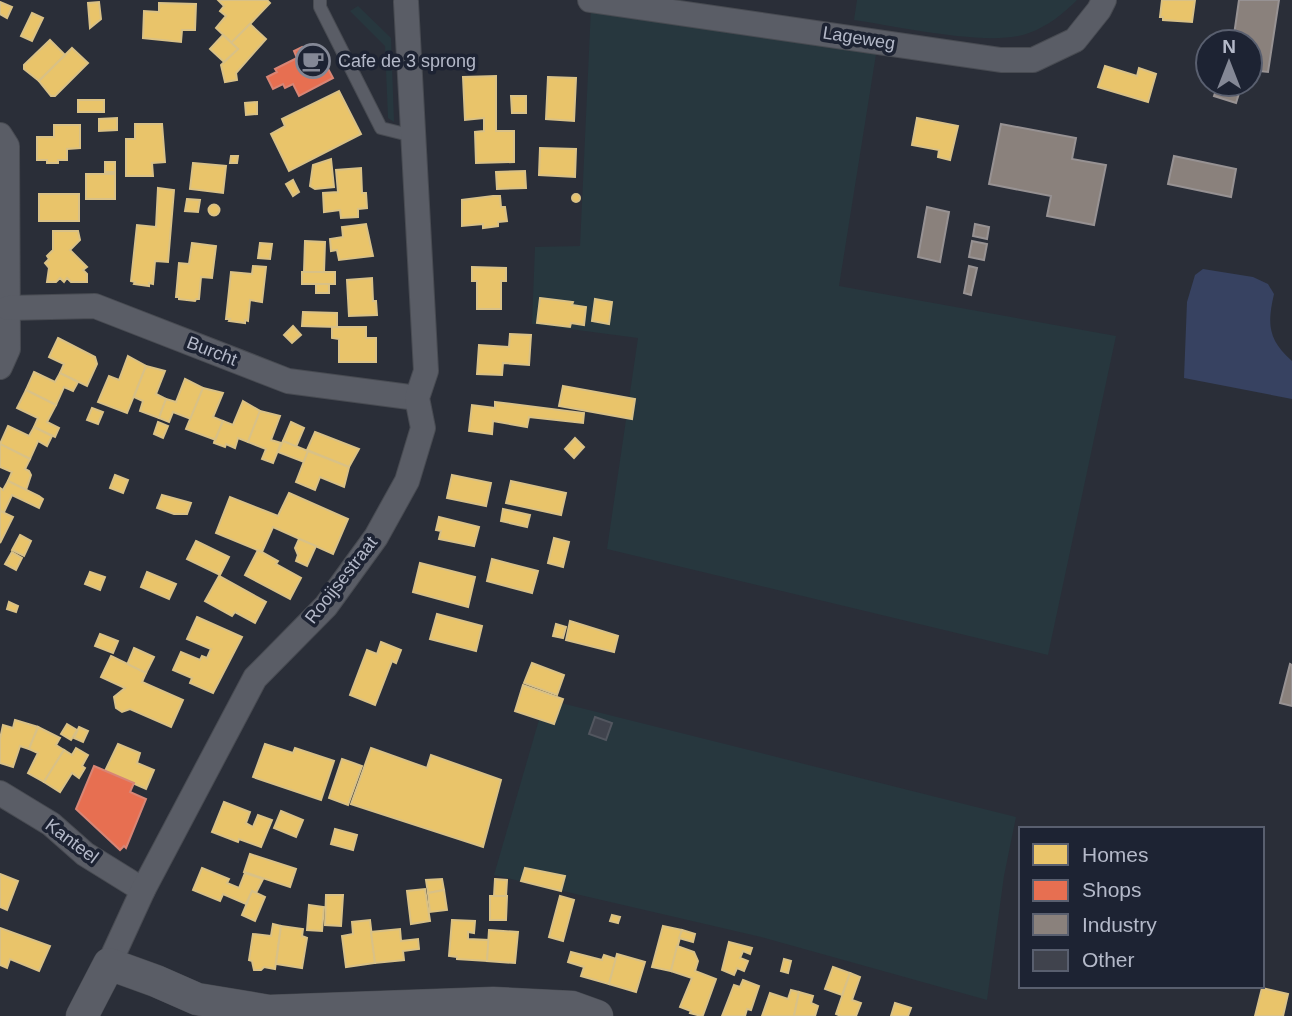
<svg xmlns="http://www.w3.org/2000/svg" width="1292" height="1016" viewBox="0 0 1292 1016" font-family="Arial,sans-serif">
	<style>
		.green { fill: #27373e }
		.water { fill: #374261 }
		.homes { fill: #e9c46a; stroke: #d9c186; stroke-width: 2 }
		.shops { fill: #e76f51; stroke: #d88575; stroke-width: 2 }
		.industry { fill: #8a817c; stroke: #979293; stroke-width: 2 }
		.building { fill: #40434d; stroke: #52565f; stroke-width: 2 }
		.lines { fill: none; stroke-linecap: round; stroke-linejoin: round }
		.service-casing { stroke: #484b52; stroke-width: 14 }
		.minor-casing { stroke: #484b52; stroke-width: 26 }
		.tertiary-casing { stroke: #484b52; stroke-width: 33 }
		.service { stroke: #5a5d66; stroke-width: 12 }
		.minor { stroke: #5a5d66; stroke-width: 24 }
		.tertiary { stroke: #5a5d66; stroke-width: 32 }
		.labels { text-anchor: middle; stroke-width: 7; stroke-linejoin: round; paint-order: stroke }
		.street-label { font-size: 18px; fill: #b4b9c9; stroke: #1d2333 }
		.poi-label { font-size: 18px; fill: #b4b9c9; stroke: #1d2333; text-anchor: start }
	</style>
	<rect width="100%" height="100%" fill="#2a2e38"/>
	<g class="green">
		<path d="M 857,0 L 1077,0 C 1063,14 1048,26 1029,33 C 992,48 896,26 854,20 Z"/>
		<path d="M 358,6 L 391,38 L 394,122 L 388,118 L 385,46 L 350,11 Z"/>
		<path d="M 591,8 L 877,48 L 839,286 L 1116,336 L 1048,655 L 607,549 L 638,338 L 532,324 L 535,247 L 580,246 Z"/>
		<path d="M 545,699 L 1016,817 L 1004,876 L 987,1000 L 761,937 L 494,875 Z"/>
	</g>
	<path class="water" d="M 1203,269 L 1253,277 L 1268,284 L 1274,294 C 1267,324 1268,340 1292,361 L 1292,399 L 1184,378 L 1187,302 L 1195,275 Z"/>
	<g class="homes">
		<path d="M 218,0 L 267,0 L 270,3 L 232,43 L 216,28 L 226,16 L 220,11 L 224,6 Z"/>
		<path d="M 1162,0 L 1195,0 L 1192,22 L 1163,20 L 1163,17 L 1160,17 Z"/>
		<path d="M 0,2 L 12,7 L 7,18 L 0,14 Z"/>
		<path d="M 99,2 L 101,19 L 90,28 L 88,3 Z"/>
		<path d="M 159,3 L 196,4 L 195,30 L 182,30 L 181,42 L 143,38 L 144,11 L 159,12 Z"/>
		<path d="M 32,13 L 43,18 L 32,41 L 21,36 Z"/>
		<path d="M 250,24 L 266,39 L 236,73 L 237,80 L 225,82 L 221,65 L 238,49 L 231,43 Z"/>
		<path d="M 223,35 L 238,49 L 224,62 L 210,49 Z"/>
		<path d="M 50,40 L 65,55 L 39,81 L 24,69 L 24,65 Z"/>
		<path d="M 72,48 L 88,63 L 55,96 L 51,96 L 39,81 Z"/>
		<path d="M 1105,66 L 1137,76 L 1139,68 L 1156,74 L 1148,102 L 1098,87 Z"/>
		<path d="M 496,76 L 496,131 L 514,131 L 514,162 L 476,163 L 475,132 L 484,131 L 484,118 L 465,120 L 463,77 Z"/>
		<path d="M 548,77 L 576,78 L 574,121 L 546,119 Z"/>
		<path d="M 339,91 L 361,134 L 289,171 L 271,134 L 285,126 L 282,119 Z"/>
		<path d="M 511,96 L 526,96 L 526,113 L 512,113 Z"/>
		<rect x="78" y="100" width="26" height="12"/>
		<path d="M 257,102 L 257,114 L 246,115 L 245,103 Z"/>
		<path d="M 117,118 L 117,130 L 99,131 L 99,119 Z"/>
		<path d="M 917,118 L 958,126 L 950,160 L 938,157 L 939,150 L 912,145 Z"/>
		<path d="M 135,124 L 162,124 L 165,162 L 152,163 L 153,176 L 126,176 L 126,139 L 135,139 Z"/>
		<path d="M 54,125 L 80,125 L 80,148 L 67,149 L 67,160 L 58,160 L 58,163 L 47,163 L 47,160 L 37,160 L 37,137 L 54,137 Z"/>
		<path d="M 540,148 L 576,149 L 575,177 L 539,175 Z"/>
		<path d="M 231,156 L 238,156 L 237,163 L 230,163 Z"/>
		<path d="M 331,159 L 334,187 L 315,189 L 310,186 L 313,165 Z"/>
		<rect x="105" y="162" width="10" height="10"/>
		<path d="M 193,163 L 226,166 L 223,193 L 190,189 Z"/>
		<path d="M 361,168 L 362,193 L 366,193 L 367,208 L 358,209 L 358,217 L 341,218 L 340,210 L 324,212 L 323,193 L 338,192 L 336,170 Z"/>
		<path d="M 525,171 L 526,188 L 497,189 L 496,172 Z"/>
		<rect x="86" y="174" width="29" height="25"/>
		<path d="M 293,180 L 299,192 L 293,196 L 286,184 Z"/>
		<path d="M 158,188 L 174,190 L 168,262 L 155,261 L 153,284 L 149,283 L 149,286 L 134,284 L 135,282 L 131,281 L 137,225 L 156,227 Z"/>
		<circle cx="576" cy="198" r="4"/>
		<rect x="39" y="194" width="40" height="27"/>
		<path d="M 493,196 L 500,196 L 501,207 L 505,207 L 507,221 L 498,222 L 498,226 L 483,228 L 483,224 L 462,226 L 462,200 Z"/>
		<path d="M 187,199 L 200,200 L 198,212 L 185,211 Z"/>
		<circle cx="214" cy="210" r="5.5"/>
		<path d="M 366,224 L 373,256 L 339,260 L 337,250 L 331,251 L 330,239 L 343,237 L 342,227 Z"/>
		<path d="M 53,231 L 78,231 L 80,240 L 70,250 L 87,267 L 83,270 L 87,274 L 87,282 L 71,282 L 67,278 L 64,282 L 60,278 L 56,282 L 47,282 L 49,268 L 45,263 L 49,259 L 47,256 L 53,250 Z"/>
		<path d="M 305,241 L 325,242 L 324,272 L 304,272 Z"/>
		<path d="M 192,243 L 216,246 L 212,278 L 201,277 L 199,299 L 196,299 L 195,301 L 179,299 L 179,297 L 176,297 L 179,263 L 189,264 Z"/>
		<path d="M 260,243 L 272,244 L 270,259 L 258,258 Z"/>
		<path d="M 253,266 L 266,267 L 262,302 L 250,300 L 248,321 L 245,320 L 245,323 L 229,321 L 230,319 L 226,319 L 231,272 L 252,274 Z"/>
		<path d="M 472,267 L 506,268 L 506,281 L 501,281 L 501,309 L 477,309 L 477,281 L 472,281 Z"/>
		<rect x="302" y="272" width="33" height="12"/>
		<path d="M 372,278 L 373,301 L 376,301 L 377,315 L 349,316 L 347,280 Z"/>
		<rect x="316" y="284" width="13" height="9"/>
		<path d="M 540,298 L 573,302 L 572,305 L 586,307 L 584,325 L 571,323 L 570,327 L 537,323 Z"/>
		<path d="M 595,299 L 612,302 L 609,324 L 592,321 Z"/>
		<path d="M 303,312 L 337,313 L 337,327 L 302,326 Z"/>
		<path d="M 293,326 L 301,335 L 292,343 L 284,335 Z"/>
		<path d="M 332,327 L 366,327 L 366,338 L 376,338 L 376,362 L 339,362 L 339,339 L 332,338 Z"/>
		<path d="M 510,334 L 531,335 L 529,365 L 503,363 L 502,375 L 477,374 L 479,345 L 509,347 Z"/>
		<path d="M 58,338 L 95,357 L 97,364 L 87,386 L 60,373 L 64,364 L 49,357 Z"/>
		<path d="M 128,356 L 146,366 L 127,413 L 98,402 L 109,376 L 119,380 Z"/>
		<path d="M 146,366 L 165,371 L 156,394 L 166,399 L 159,418 L 140,411 L 143,401 L 134,397 Z"/>
		<path d="M 34,372 L 55,382 L 60,373 L 78,382 L 73,391 L 64,387 L 56,405 L 26,390 Z"/>
		<path d="M 185,379 L 203,388 L 191,419 L 173,412 L 169,422 L 159,418 L 166,399 L 176,402 Z"/>
		<path d="M 563,386 L 635,399 L 632,419 L 559,406 Z"/>
		<path d="M 203,388 L 223,393 L 213,417 L 223,421 L 214,443 L 216,440 L 186,429 Z"/>
		<path d="M 26,390 L 56,405 L 47,422 L 59,428 L 55,437 L 34,427 L 38,418 L 17,408 Z"/>
		<path d="M 243,401 L 260,411 L 248,442 L 238,438 L 235,448 L 226,444 L 225,447 L 214,443 L 223,421 L 233,425 Z"/>
		<path d="M 495,402 L 584,413 L 583,423 L 529,417 L 527,427 L 493,421 L 492,434 L 469,431 L 472,405 L 495,408 Z"/>
		<path d="M 92,408 L 103,412 L 98,424 L 87,420 Z"/>
		<path d="M 260,411 L 280,416 L 271,440 L 281,443 L 273,463 L 262,459 L 266,449 L 248,442 Z"/>
		<path d="M 158,422 L 168,426 L 163,438 L 154,434 Z"/>
		<path d="M 291,422 L 304,428 L 296,447 L 283,441 Z"/>
		<path d="M 8,426 L 29,436 L 34,427 L 52,436 L 47,446 L 38,441 L 30,459 L 0,444 Z"/>
		<path d="M 315,432 L 359,449 L 349,467 L 307,450 Z"/>
		<path d="M 575,438 L 584,447 L 574,458 L 565,449 Z"/>
		<path d="M 283,441 L 308,451 L 304,462 L 278,452 Z"/>
		<path d="M 0,444 L 30,459 L 25,469 L 29,471 L 31,475 L 26,490 L 8,481 L 12,472 L 0,467 Z"/>
		<path d="M 308,451 L 349,467 L 344,487 L 320,477 L 315,490 L 296,482 Z"/>
		<path d="M 115,475 L 128,480 L 123,493 L 110,488 Z"/>
		<path d="M 452,475 L 491,483 L 486,506 L 447,498 Z"/>
		<path d="M 8,481 L 39,496 L 43,499 L 39,508 L 12,495 L 4,512 L 0,511 L 0,488 L 3,490 Z"/>
		<path d="M 511,481 L 566,493 L 561,515 L 506,503 Z"/>
		<path d="M 289,493 L 348,519 L 333,554 L 273,527 L 262,552 L 216,533 L 230,497 L 278,516 Z"/>
		<path d="M 162,495 L 191,503 L 187,514 L 174,514 L 157,508 Z"/>
		<path d="M 503,509 L 530,515 L 527,527 L 501,521 Z"/>
		<path d="M 0,511 L 13,517 L 0,543 Z"/>
		<path d="M 439,517 L 479,527 L 474,546 L 439,539 L 441,531 L 436,530 Z"/>
		<path d="M 20,535 L 31,541 L 24,556 L 12,550 Z"/>
		<path d="M 554,538 L 569,542 L 563,567 L 548,563 Z"/>
		<path d="M 299,539 L 316,546 L 307,566 L 296,561 L 298,555 L 295,548 Z"/>
		<path d="M 196,541 L 229,557 L 220,575 L 187,559 Z"/>
		<path d="M 258,550 L 278,561 L 276,564 L 301,578 L 290,599 L 245,575 Z"/>
		<path d="M 12,552 L 22,558 L 16,570 L 5,564 Z"/>
		<path d="M 492,559 L 538,571 L 532,593 L 487,581 Z"/>
		<path d="M 420,563 L 475,577 L 468,607 L 413,592 Z"/>
		<path d="M 90,572 L 105,577 L 100,590 L 85,584 Z"/>
		<path d="M 147,572 L 176,584 L 169,599 L 141,587 Z"/>
		<path d="M 219,576 L 266,602 L 255,623 L 235,612 L 232,616 L 205,601 Z"/>
		<path d="M 9,602 L 18,606 L 16,612 L 7,609 Z"/>
		<path d="M 437,614 L 482,626 L 476,651 L 430,639 Z"/>
		<path d="M 197,617 L 242,637 L 213,693 L 190,683 L 192,678 L 173,670 L 181,652 L 200,660 L 202,656 L 207,658 L 211,649 L 187,639 Z"/>
		<path d="M 570,621 L 618,636 L 614,652 L 566,640 Z"/>
		<path d="M 556,624 L 566,627 L 563,638 L 553,636 Z"/>
		<path d="M 100,634 L 118,641 L 113,653 L 95,646 Z"/>
		<path d="M 381,642 L 401,650 L 396,663 L 392,661 L 375,705 L 350,695 L 367,650 L 377,654 Z"/>
		<path d="M 134,648 L 154,657 L 146,673 L 127,665 Z"/>
		<path d="M 111,656 L 146,673 L 142,682 L 183,700 L 171,727 L 130,709 L 122,712 L 116,708 L 114,697 L 125,688 L 101,677 Z"/>
		<path d="M 532,663 L 564,675 L 557,695 L 524,683 Z"/>
		<path d="M 523,685 L 563,699 L 554,724 L 515,711 Z"/>
		<path d="M 15,720 L 38,727 L 29,749 L 20,746 L 13,767 L 0,763 L 0,739 L 3,725 L 13,728 Z"/>
		<path d="M 67,724 L 77,730 L 71,740 L 61,734 Z"/>
		<path d="M 38,727 L 60,738 L 56,745 L 64,750 L 44,782 L 28,773 L 38,753 L 29,749 Z"/>
		<path d="M 79,727 L 88,731 L 83,742 L 74,738 Z"/>
		<path d="M 118,744 L 140,753 L 137,763 L 154,770 L 146,789 L 105,771 Z"/>
		<path d="M 265,744 L 293,753 L 295,748 L 334,761 L 321,800 L 253,777 Z"/>
		<path d="M 76,748 L 88,755 L 82,766 L 85,768 L 79,778 L 72,773 L 60,792 L 44,782 L 64,750 L 72,755 Z"/>
		<path d="M 371,748 L 427,768 L 431,755 L 501,780 L 483,847 L 351,804 Z"/>
		<path d="M 342,759 L 362,766 L 348,805 L 329,798 Z"/>
		<path d="M 224,802 L 250,812 L 246,823 L 253,827 L 258,815 L 272,820 L 261,847 L 239,839 L 238,842 L 212,832 Z"/>
		<path d="M 281,811 L 303,820 L 296,837 L 274,828 Z"/>
		<path d="M 335,829 L 357,835 L 353,850 L 331,844 Z"/>
		<path d="M 250,854 L 296,869 L 290,887 L 244,872 Z"/>
		<path d="M 202,868 L 229,879 L 227,883 L 239,888 L 245,873 L 263,879 L 256,893 L 252,891 L 246,904 L 223,894 L 220,901 L 193,890 Z"/>
		<path d="M 525,868 L 565,876 L 561,891 L 521,881 Z"/>
		<path d="M 0,874 L 18,881 L 7,910 L 0,907 Z"/>
		<path d="M 442,879 L 444,890 L 428,893 L 426,880 Z"/>
		<path d="M 495,879 L 507,880 L 506,896 L 494,896 Z"/>
		<path d="M 425,889 L 430,921 L 411,924 L 407,891 Z"/>
		<path d="M 444,890 L 447,910 L 430,912 L 428,893 Z"/>
		<path d="M 252,891 L 265,897 L 255,921 L 242,915 Z"/>
		<path d="M 326,895 L 343,895 L 341,926 L 325,925 Z"/>
		<path d="M 490,896 L 507,896 L 506,920 L 490,920 Z"/>
		<path d="M 560,896 L 574,900 L 563,941 L 549,937 Z"/>
		<path d="M 309,905 L 324,907 L 322,931 L 307,930 Z"/>
		<path d="M 612,915 L 620,917 L 618,923 L 610,921 Z"/>
		<path d="M 370,920 L 375,963 L 346,967 L 342,936 L 353,934 L 352,922 Z"/>
		<path d="M 452,920 L 475,921 L 474,933 L 468,932 L 468,939 L 489,940 L 487,961 L 457,959 L 457,957 L 449,956 Z"/>
		<path d="M 273,924 L 281,926 L 275,969 L 264,967 L 261,970 L 254,970 L 252,961 L 249,960 L 253,934 L 271,936 Z"/>
		<path d="M 281,926 L 303,929 L 302,936 L 307,938 L 302,968 L 276,964 Z"/>
		<path d="M 663,926 L 682,930 L 671,971 L 652,967 Z"/>
		<path d="M 0,928 L 50,946 L 39,971 L 10,959 L 7,968 L 0,965 Z"/>
		<path d="M 400,929 L 401,941 L 418,939 L 419,949 L 403,951 L 404,960 L 375,963 L 371,932 Z"/>
		<path d="M 489,930 L 518,932 L 515,963 L 487,961 Z"/>
		<path d="M 682,930 L 695,934 L 693,942 L 679,938 Z"/>
		<path d="M 729,942 L 752,948 L 750,954 L 743,951 L 740,958 L 748,961 L 744,971 L 737,968 L 734,975 L 722,970 Z"/>
		<path d="M 677,946 L 694,952 L 698,961 L 695,971 L 716,979 L 703,1015 L 701,1016 L 690,1013 L 691,1011 L 680,1007 L 692,978 L 671,971 Z"/>
		<path d="M 571,952 L 602,960 L 604,955 L 616,959 L 609,984 L 581,976 L 584,967 L 568,962 Z"/>
		<path d="M 617,954 L 645,962 L 636,992 L 609,984 Z"/>
		<path d="M 784,959 L 791,961 L 788,973 L 781,971 Z"/>
		<path d="M 833,967 L 850,973 L 842,995 L 825,989 Z"/>
		<path d="M 850,973 L 860,977 L 852,1000 L 861,1003 L 856,1016 L 841,1016 L 836,1014 Z"/>
		<path d="M 743,980 L 759,986 L 751,1010 L 747,1009 L 745,1016 L 722,1016 L 734,985 L 740,987 Z"/>
		<path d="M 1262,988 L 1288,994 L 1283,1016 L 1255,1016 Z"/>
		<path d="M 791,990 L 799,992 L 794,1016 L 762,1016 L 770,993 L 788,999 Z"/>
		<path d="M 799,992 L 813,996 L 811,1003 L 818,1006 L 815,1016 L 794,1016 Z"/>
		<path d="M 895,1003 L 911,1008 L 908,1016 L 891,1016 Z"/>
	</g>
	<g class="shops">
		<path d="M 302,47 L 305,54 L 317,48 L 333,78 L 299,96 L 293,84 L 285,88 L 283,84 L 273,89 L 267,77 L 277,72 L 275,69 L 297,58 L 294,51 Z"/>
		<path d="M 94,766 L 134,783 L 130,792 L 146,799 L 126,848 L 124,846 L 120,850 L 76,809 Z"/>
	</g>
	<g class="industry">
		<path d="M 1239,0 L 1279,0 L 1268,72 L 1250,70 L 1250,42 L 1233,42 Z"/>
		<path d="M 1218,84 L 1241,87 L 1236,103 L 1214,96 Z"/>
		<path d="M 1001,124 L 1076,138 L 1072,159 L 1106,165 L 1094,225 L 1047,216 L 1051,196 L 989,184 Z"/>
		<path d="M 1174,156 L 1236,169 L 1231,197 L 1168,184 Z"/>
		<path d="M 927,207 L 949,212 L 940,262 L 918,257 Z"/>
		<path d="M 975,224 L 989,227 L 987,239 L 973,236 Z"/>
		<path d="M 972,241 L 987,244 L 984,260 L 969,257 Z"/>
		<path d="M 969,266 L 977,268 L 971,295 L 964,293 Z"/>
		<path d="M 1290,664 L 1292,665 L 1292,706 L 1280,703 Z"/>
	</g>
	<path class="building" d="M 595,717 L 612,723 L 606,740 L 589,734 Z"/>
	<g class="lines">
		<g class="service-casing">
			<path id="service" d="M 320,0 L 320,7 L 381,128 L 413,136"/>
		</g>
		<g class="minor-casing">
			<g id="minor">
				<path d="M 590,0 L 1001,60 L 1033,60 L 1075,40 L 1099,10 L 1104,0"/>
				<path d="M 0,135 L 7,146 L 8,349 L 0,367"/>
				<path d="M 8,308 L 95,306 L 288,381 L 417,398"/>
				<path d="M 0,793 L 51,824 L 85,854 L 143,890"/>
				<path d="M 109,964 L 143,890 L 255,678 L 326,606 L 376,537 L 407,481 L 423,428 L 417,398 L 426,371 L 406,2"/>
			</g>
		</g>
		<g class="tertiary-casing">
			<path id="tertiary" d="M 82,1016 L 109,964 L 156,981 L 197,999 L 269,1011 L 493,1003 L 572,1007 L 597,1016"/>
		</g>
		<use href="#service" class="service"/>
		<use href="#minor" class="minor"/>
		<use href="#tertiary" class="tertiary"/>
	</g>
	<defs>
		<g id="cafe-ring" transform="scale(1.75)"><circle r="9.5" fill="#1d2333" stroke="#848896" stroke-width="1.5"/><path d="M-5.5-4.5H6V0H3Q3 3.5 0 3.5H-2.5Q-5.5 3.5-5.5 0ZM3-3.2v2h1.7v-2ZM-6 4.5H4V6H-6Z" fill="#848896"/></g>
	</defs>
	<g fill-rule="evenodd">
		<use href="#cafe-ring" x="313" y="61"/>
	</g>
	<g class="labels">
		<g class="street-label">
			<text transform="translate(859 38) rotate(9)" y="6">Lageweg</text>
			<text transform="translate(212 351) rotate(21)" y="6">Burcht</text>
			<text transform="translate(341 580) rotate(-52)" y="6">Rooijsestraat</text>
			<text transform="translate(72 841) rotate(37)" y="6">Kanteel</text>
		</g>
		<g class="poi-label">
			<text x="338" y="67">Cafe de 3 sprong</text>
		</g>
	</g>
	<rect x="1019" y="827" width="245" height="161" fill="#1d2333" stroke="#595f6f" stroke-width="2"/>
	<rect x="1033" y="844" width="35" height="21" fill="#e9c46a" stroke="#595f6f" stroke-width="2"/>
	<text x="1082" y="862" font-size="21" fill="#b4b9c9">Homes</text>
	<rect x="1033" y="880" width="35" height="21" fill="#e76f51" stroke="#595f6f" stroke-width="2"/>
	<text x="1082" y="897" font-size="21" fill="#b4b9c9">Shops</text>
	<rect x="1033" y="914" width="35" height="21" fill="#8a817c" stroke="#595f6f" stroke-width="2"/>
	<text x="1082" y="932" font-size="21" fill="#b4b9c9">Industry</text>
	<rect x="1033" y="950" width="35" height="21" fill="#40434d" stroke="#595f6f" stroke-width="2"/>
	<text x="1082" y="967" font-size="21" fill="#b4b9c9">Other</text>
	<g transform="translate(1229 63)"><circle r="33" fill="#1d2333" stroke="#595f6f" stroke-width="2"/>
	<path d="M0-5L12 26L0 18L-12 26Z" fill="#848896"/>
	<text y="-10" font-size="19" font-weight="bold" text-anchor="middle" fill="#b4b9c9">N</text>
	</g>
</svg>
